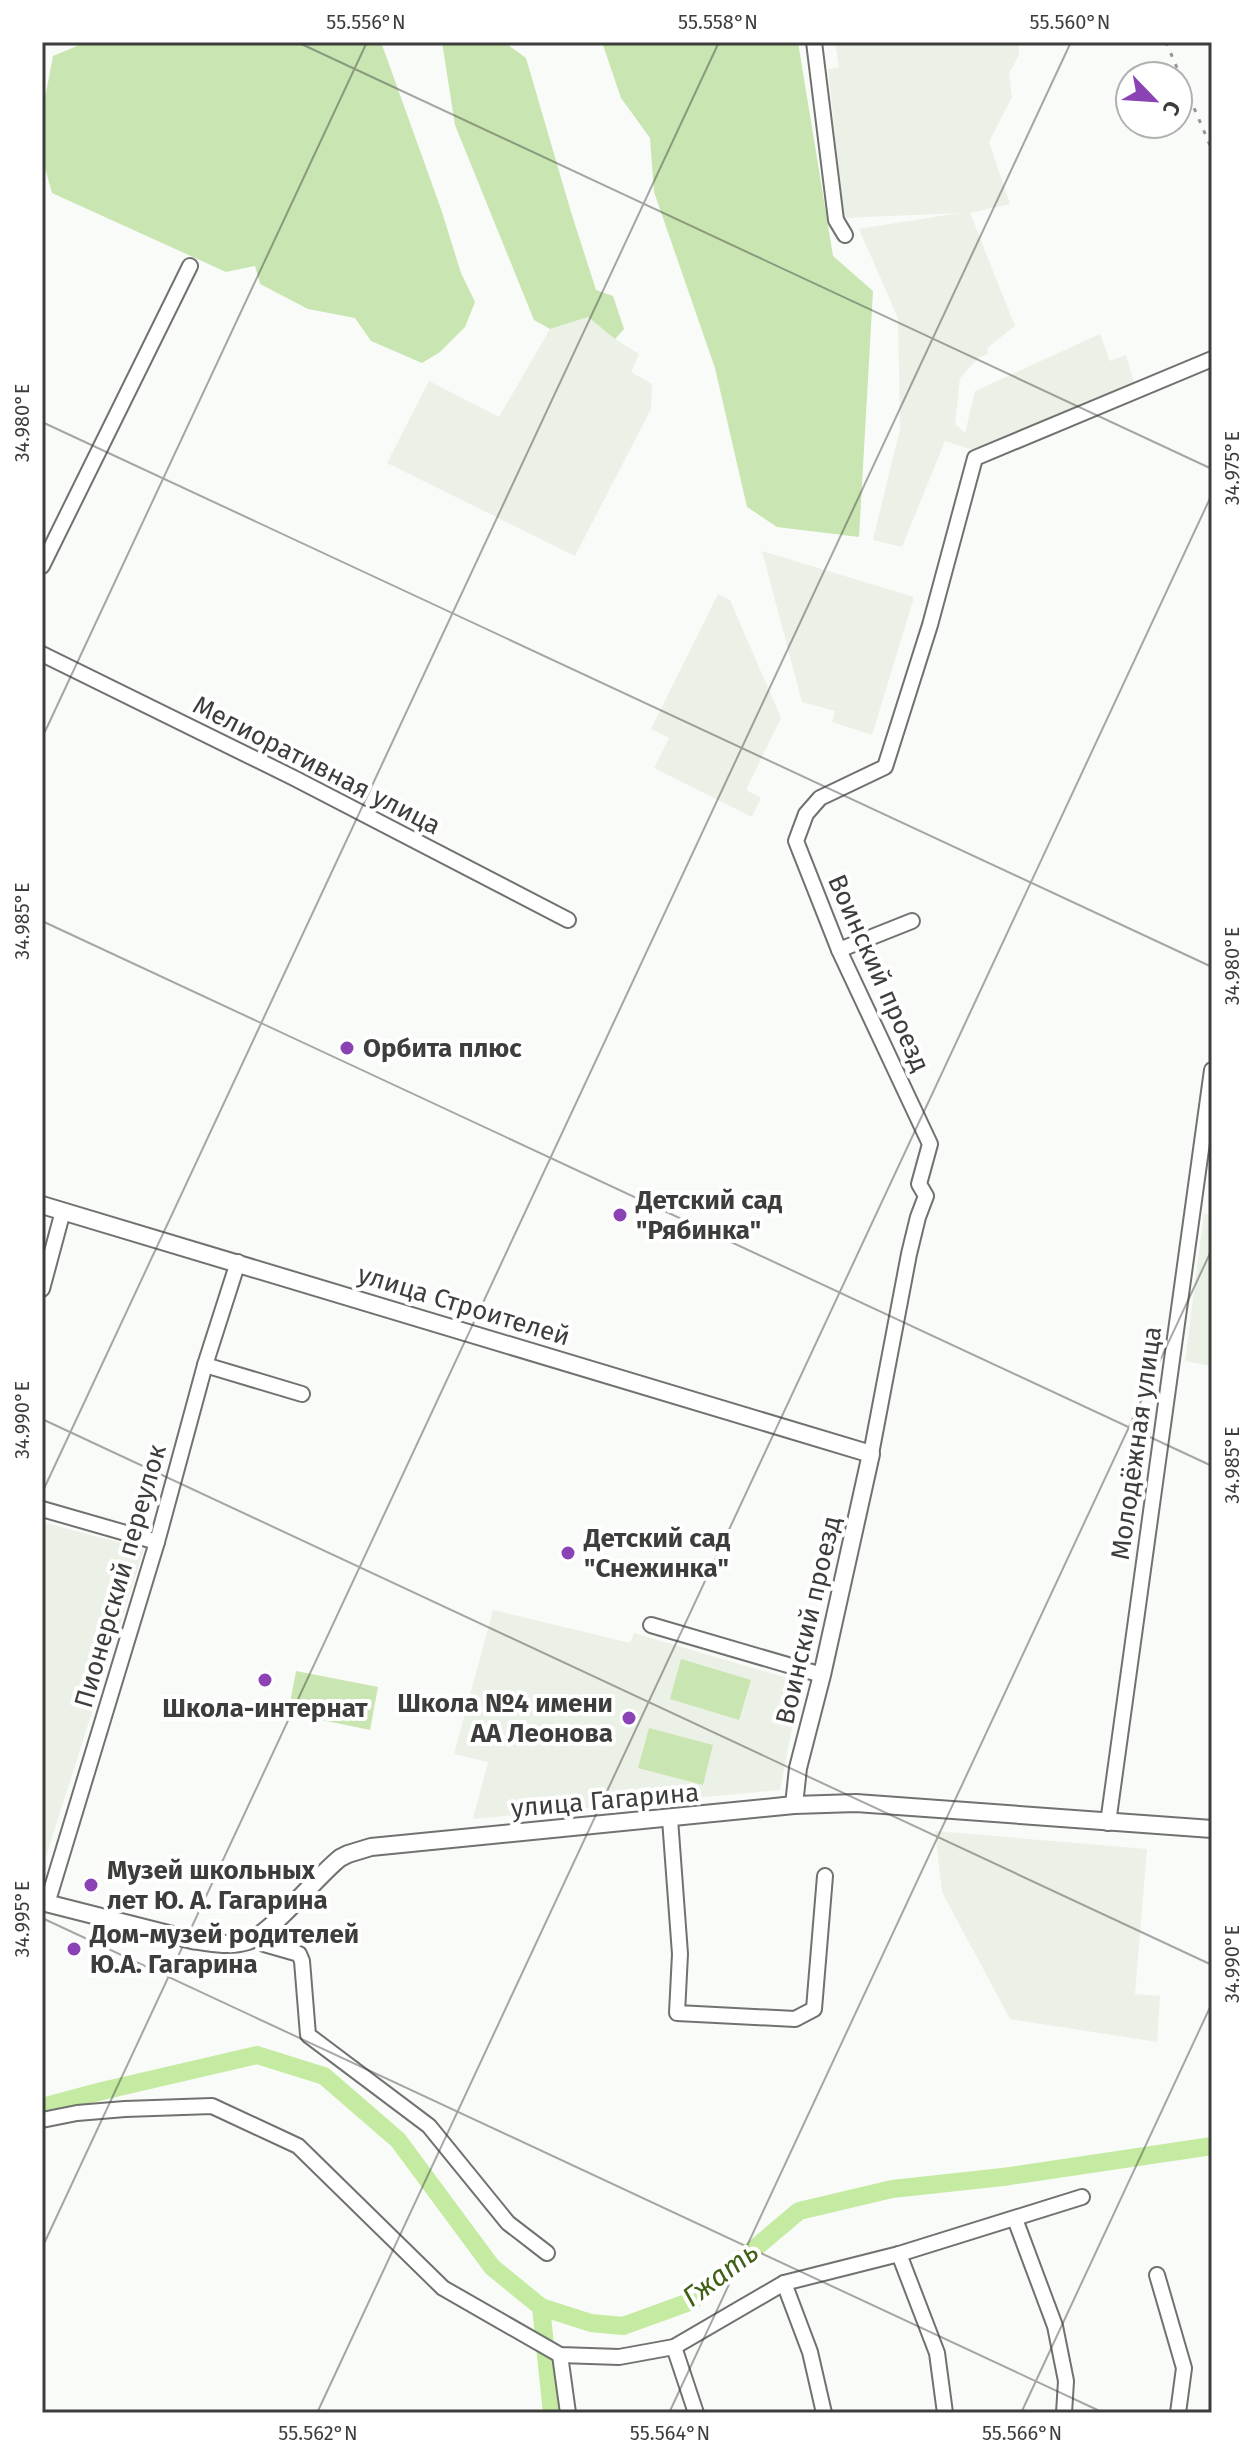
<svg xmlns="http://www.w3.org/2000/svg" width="1254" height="2455" viewBox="0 0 1254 2455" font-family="'Fira Sans',sans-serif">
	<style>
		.built { fill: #ebf1e6 }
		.green { fill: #c9e5b1 }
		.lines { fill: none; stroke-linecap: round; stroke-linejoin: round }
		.river { stroke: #c4eba1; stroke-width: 18 }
		.minor-casing { stroke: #70726f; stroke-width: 18 }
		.major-casing { stroke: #70726f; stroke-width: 20 }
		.minor { stroke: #fff; stroke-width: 14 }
		.major { stroke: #fff; stroke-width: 16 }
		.rail { stroke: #959694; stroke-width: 3; stroke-dasharray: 4 8; stroke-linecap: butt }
		.ticks { fill: none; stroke: #3d3d3c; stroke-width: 2; stroke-opacity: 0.45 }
		.poi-dot { fill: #8a42b4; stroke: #fff; stroke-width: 3 }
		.labels { text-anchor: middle; stroke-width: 8; stroke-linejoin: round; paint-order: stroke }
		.street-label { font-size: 26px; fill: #3d3d3c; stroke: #fff }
		.poi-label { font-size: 26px; font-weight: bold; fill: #3d3d3c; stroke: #fff; text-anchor: start }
		.water-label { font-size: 28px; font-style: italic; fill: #3f6015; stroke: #fff }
		.neatline { fill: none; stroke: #3d3d3c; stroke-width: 3 }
		.ticks-label { font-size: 20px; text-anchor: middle; fill: #3d3d3c }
	</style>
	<rect width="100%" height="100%" fill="#f9fbf8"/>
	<g class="built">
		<path d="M 835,42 L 1018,42 L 1019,55 L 1009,73 L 1012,97 L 989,142 L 1010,204 L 970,213 L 1015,326 L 987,348 L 988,354 L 978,358 L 960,378 L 955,424 L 965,433 L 975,391 L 1100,334 L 1110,361 L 1126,355 L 1135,386 L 976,451 L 945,441 L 902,547 L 873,540 L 900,429 L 898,318 L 859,229 L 959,213 L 844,218 L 828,69 L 839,67 Z"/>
		<path d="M 588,317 L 615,339 L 639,354 L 631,372 L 652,384 L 651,409 L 575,556 L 387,463 L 429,381 L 499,417 L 550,329 Z"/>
		<path d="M 762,551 L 914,597 L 872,735 L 832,722 L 835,711 L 802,702 Z"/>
		<path d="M 718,594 L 730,600 L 781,718 L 746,790 L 761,798 L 752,817 L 654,768 L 669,738 L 651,729 Z"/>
		<path d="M 1204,1214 L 1212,1215 L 1212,1366 L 1185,1361 Z"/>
		<path d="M 42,1522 L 144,1549 L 42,1869 Z"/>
		<path d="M 493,1610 L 630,1643 L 634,1633 L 801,1682 L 780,1790 L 473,1819 L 488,1762 L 454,1754 Z"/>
		<path d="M 935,1831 L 1147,1849 L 1135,1994 L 1160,1996 L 1157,2042 L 1010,2019 L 942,1892 Z"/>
	</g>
	<g class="green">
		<path d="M 77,42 L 381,42 L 441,209 L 461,273 L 475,302 L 465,327 L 440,352 L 422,363 L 371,341 L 355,318 L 308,309 L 260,284 L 255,266 L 226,272 L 52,193 L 42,157 L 42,114 L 53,56 L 77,46 Z"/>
		<path d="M 442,42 L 504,42 L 526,58 L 571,212 L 596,290 L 613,296 L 624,329 L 615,339 L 588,317 L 550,329 L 534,320 L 455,125 Z"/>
		<path d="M 602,42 L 798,42 L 833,256 L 873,291 L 859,537 L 777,527 L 747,507 L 715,368 L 654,192 L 650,138 L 621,98 Z"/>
		<path d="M 681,1659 L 751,1680 L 739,1720 L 670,1699 Z"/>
		<path d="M 296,1671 L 378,1687 L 370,1730 L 288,1713 Z"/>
		<path d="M 649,1728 L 713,1745 L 703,1785 L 638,1768 Z"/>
	</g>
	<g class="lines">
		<g class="river">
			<path d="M 42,2107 L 102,2091 L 257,2055 L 324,2076 L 398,2140 L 492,2267 L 541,2307 L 591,2323 L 623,2326 L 692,2301 L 799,2211 L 892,2189 L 1003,2177 L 1212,2146"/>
			<path d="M 541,2307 L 552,2413"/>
		</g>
		<g class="minor-casing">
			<g id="minor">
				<path d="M 814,42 L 836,220 L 845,235"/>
				<path d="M 42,566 L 190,266"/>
				<path d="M 42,654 L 294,778 L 568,920"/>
				<path d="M 839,950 L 912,921"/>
				<path d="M 42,1289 L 63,1211"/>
				<path d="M 205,1365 L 302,1394"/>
				<path d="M 871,1454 L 909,1254 L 918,1217 L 926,1196 L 919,1184 L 930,1144 L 839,950 L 796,841 L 806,814 L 820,798 L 885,767 L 930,625 L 975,458 L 1212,359"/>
				<path d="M 42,1509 L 157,1542"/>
				<path d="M 651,1625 L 822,1675"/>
				<path d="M 670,1819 L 680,1954 L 677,2013 L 795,2019 L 814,2009 L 825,1876"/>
				<path d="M 1108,1823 L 1212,1070"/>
				<path d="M 47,1904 L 157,1542 L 205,1365 L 238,1262"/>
				<path d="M 258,1937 L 264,1944 L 299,1954 L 302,1961 L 308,2035 L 429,2126 L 508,2223 L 547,2253"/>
				<path d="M 42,2120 L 77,2113 L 125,2109 L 212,2106 L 298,2146 L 443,2288 L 560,2355 L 619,2357 L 674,2347 L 784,2283 L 899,2254"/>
				<path d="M 1015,2219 L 1055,2326 L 1066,2381 L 1064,2413"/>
				<path d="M 1157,2275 L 1184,2368 L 1178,2413"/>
				<path d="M 784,2283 L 810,2352 L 824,2413"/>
				<path d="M 674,2347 L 696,2413"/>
				<path d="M 560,2355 L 568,2413"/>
				<path d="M 945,2413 L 937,2353 L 899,2254 L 1082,2197"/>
			</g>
		</g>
		<g class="major-casing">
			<g id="major">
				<path d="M 42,1205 L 871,1454 L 822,1675 L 798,1768 L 794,1805"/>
				<path d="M 42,1902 L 192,1940 C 211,1943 229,1947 248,1941 C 271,1934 317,1876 340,1858 L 348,1854 L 371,1847 L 794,1805 L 856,1803 L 1212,1829"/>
			</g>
		</g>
		<use href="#minor" class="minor"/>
		<use href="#major" class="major"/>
		<path class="rail" d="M 1166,42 L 1212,150"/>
	</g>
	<path class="ticks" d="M 297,42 L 1212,469M 42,422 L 1212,967M 42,738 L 367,42M 42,921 L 1212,1466M 42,1419 L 1212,1965M 42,1493 L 719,42M 42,1918 L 1104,2413M 42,2248 L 1071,42M 317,2413 L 1212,494M 669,2413 L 1212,1249M 1021,2413 L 1212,2003"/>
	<g class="poi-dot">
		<circle cx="347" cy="1048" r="8"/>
		<circle cx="620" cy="1215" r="8"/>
		<circle cx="568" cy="1553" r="8"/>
		<circle cx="265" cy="1680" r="8"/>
		<circle cx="629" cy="1718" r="8"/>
		<circle cx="91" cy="1885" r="8"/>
		<circle cx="74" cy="1949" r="8"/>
	</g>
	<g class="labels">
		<g class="street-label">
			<text transform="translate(317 765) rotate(27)" y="9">Мелиоративная улица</text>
			<text transform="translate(879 973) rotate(66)" y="9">Воинский проезд</text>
			<text transform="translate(464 1305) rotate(17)" y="9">улица Строителей</text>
			<text transform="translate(1136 1443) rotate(-82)" y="9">Молодёжная улица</text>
			<text transform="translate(120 1576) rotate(-74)" y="9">Пионерский переулок</text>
			<text transform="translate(808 1620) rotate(-77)" y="9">Воинский проезд</text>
			<text transform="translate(605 1800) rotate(-5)" y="9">улица Гагарина</text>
		</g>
		<g class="poi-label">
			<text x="363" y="1057">Орбита плюс</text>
			<text x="636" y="1209">Детский сад<tspan x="636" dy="30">"Рябинка"</tspan></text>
			<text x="584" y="1547">Детский сад<tspan x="584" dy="30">"Снежинка"</tspan></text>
			<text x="613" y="1712" text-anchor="end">Школа №4 имени<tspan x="613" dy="30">АА Леонова</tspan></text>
			<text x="265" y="1717" text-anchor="middle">Школа-интернат</text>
			<text x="107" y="1879">Музей школьных<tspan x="107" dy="30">лет Ю. А. Гагарина</tspan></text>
			<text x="90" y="1943">Дом-музей родителей<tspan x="90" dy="30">Ю.А. Гагарина</tspan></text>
		</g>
		<g class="water-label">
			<text transform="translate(720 2274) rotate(-37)" y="10">Гжать</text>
		</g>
	</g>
	<rect width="1254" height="2455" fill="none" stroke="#ffffff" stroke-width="88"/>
	<g transform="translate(1154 100) rotate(115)"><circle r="38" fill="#ffffff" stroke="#b1b1b1" stroke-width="2"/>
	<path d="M0-6L14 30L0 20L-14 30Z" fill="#8a42b4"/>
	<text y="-12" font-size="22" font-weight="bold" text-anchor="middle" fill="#3d3d3c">С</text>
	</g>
	<rect x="44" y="44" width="1166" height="2367" class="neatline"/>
	<g class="ticks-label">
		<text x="366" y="29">55.556°N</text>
		<text x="718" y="29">55.558°N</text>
		<text x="1070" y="29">55.560°N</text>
		<text transform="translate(22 423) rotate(-90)" y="7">34.980°E</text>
		<text transform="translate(1232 468) rotate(-90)" y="7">34.975°E</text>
		<text transform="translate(22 921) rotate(-90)" y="7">34.985°E</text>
		<text transform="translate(1232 966) rotate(-90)" y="7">34.980°E</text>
		<text transform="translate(22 1420) rotate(-90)" y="7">34.990°E</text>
		<text transform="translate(1232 1465) rotate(-90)" y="7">34.985°E</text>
		<text transform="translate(22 1919) rotate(-90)" y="7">34.995°E</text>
		<text transform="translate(1232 1964) rotate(-90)" y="7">34.990°E</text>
		<text x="318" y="2440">55.562°N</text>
		<text x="670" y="2440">55.564°N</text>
		<text x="1022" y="2440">55.566°N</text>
	</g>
</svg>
